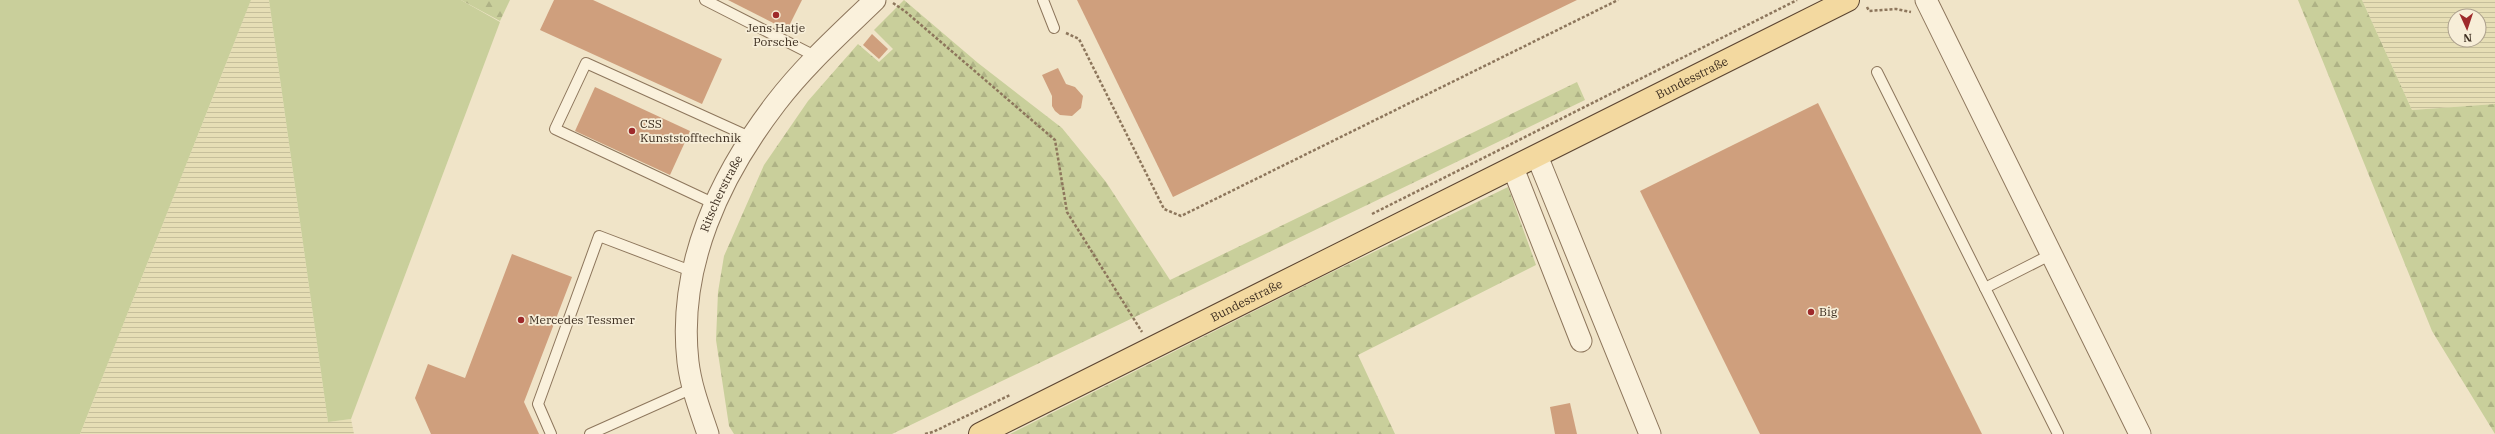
<svg xmlns="http://www.w3.org/2000/svg" width="2495" height="434" viewBox="0 0 2495 434" font-family="'IBM Plex Serif',serif">
	<style>
		.farmland { fill: url(#farmland-rules); fill-rule: evenodd }
		.grass { fill: #c9cf9b }
		.forest { fill: url(#forest-firs) }
		.building { fill: #cf9f7d }
		.lines { fill: none; stroke-linecap: round; stroke-linejoin: round }
		.service-casing { stroke: #8d765c; stroke-width: 12 }
		.minor-casing { stroke: #8d765c; stroke-width: 23 }
		.primary-casing { stroke: #5b4430; stroke-width: 24 }
		.path { stroke: #8d765c; stroke-width: 2.5; stroke-dasharray: 3 2; stroke-linecap: butt }
		.service { stroke: #faf1dc; stroke-width: 10 }
		.minor { stroke: #faf1dc; stroke-width: 21 }
		.primary { stroke: #f3d9a0; stroke-width: 22 }
		.poi-dot { fill: #9e2a2b; stroke: #f7eed8; stroke-width: 1.5 }
		.labels { text-anchor: middle; stroke-width: 3.5; stroke-linejoin: round; paint-order: stroke }
		.poi-label { font-size: 12px; fill: #3d2e20; stroke: #f7eed8; text-anchor: start }
		.street-label { font-size: 12px; fill: #3d2e20; stroke: #f7eed8 }
	</style>
	<defs>
		<pattern id="farmland-rules" width="6" height="5" patternUnits="userSpaceOnUse"><rect width="6" height="5" fill="#e6deb5"/><path d="M0 2.5h6" fill="none" stroke="#c6bf9b"/></pattern>
		<pattern id="forest-firs" width="22" height="20" patternUnits="userSpaceOnUse"><rect width="22" height="20" fill="#c9cf9b"/><path d="M5 1l3.5 6h-7zM16 11l3.5 6h-7z" fill="#aeb285"/></pattern>
	</defs>
	<rect width="100%" height="100%" fill="#f0e4c8"/>
	<g class="farmland">
		<path d="M 251,0 L 269,0 L 328,422 L 351,419 L 354,434 L 80,434 Z"/>
		<path d="M 2362,0 L 2495,0 L 2495,104 L 2412,110 ZM 2455,16 L 2479,16 L 2479,40 L 2455,40 Z"/>
	</g>
	<g class="grass">
		<path d="M 0,0 L 251,0 L 80,434 L 0,434 Z"/>
		<path d="M 269,0 L 461,0 L 500,22 L 351,419 L 328,422 Z"/>
	</g>
	<g class="forest">
		<path d="M 461,0 L 510,0 L 500,21 Z"/>
		<path d="M 904,0 L 978,63 L 1062,128 L 1106,182 L 1170,280 L 1577,82 L 1585,100 L 892,434 L 734,434 L 729,426 L 716,340 L 718,292 L 724,256 L 764,165 L 808,101 L 858,44 L 879,62 L 893,49 L 874,30 Z"/>
		<path d="M 2298,0 L 2362,0 L 2412,110 L 2495,104 L 2495,434 L 2432,331 Z"/>
		<path d="M 1508,187 L 1536,265 L 1358,355 L 1395,434 L 1010,434 L 1320,278 Z"/>
	</g>
	<g class="building">
		<path d="M 554,0 L 593,0 L 722,59 L 702,104 L 540,30 Z"/>
		<path d="M 728,0 L 802,0 L 787,30 Z"/>
		<path d="M 1077,0 L 1577,0 L 1173,197 Z"/>
		<path d="M 872,34 L 888,49 L 879,59 L 863,45 Z"/>
		<path d="M 1058,68 L 1066,84 L 1075,87 L 1083,96 L 1081,108 L 1072,116 L 1060,115 L 1055,111 L 1052,106 L 1052,96 L 1042,75 Z"/>
		<path d="M 595,87 L 690,131 L 670,175 L 575,131 Z"/>
		<path d="M 1818,103 L 1982,434 L 1760,434 L 1640,191 Z"/>
		<path d="M 512,254 L 572,277 L 524,402 L 539,434 L 431,434 L 415,398 L 428,364 L 465,378 Z"/>
		<path d="M 1570,403 L 1577,434 L 1555,434 L 1550,407 Z"/>
	</g>
	<g class="lines">
		<g class="service-casing">
			<g id="service">
				<path d="M 705,0 L 817,57"/>
				<path d="M 1043,0 L 1054,28"/>
				<path d="M 1877,72 L 2058,434"/>
				<path d="M 715,204 L 555,129 L 586,63 L 752,138"/>
				<path d="M 1985,288 L 2052,254"/>
				<path d="M 551,434 L 538,404 L 599,236 L 691,271"/>
				<path d="M 590,434 L 693,388"/>
			</g>
		</g>
		<g class="minor-casing">
			<g id="minor">
				<path d="M 1926,0 L 2140,434"/>
				<path d="M 1537,156 L 1650,434"/>
				<path d="M 1513,168 L 1581,341"/>
				<path id="s1" d="M 708,434 C 700,410 691,387 688,362 C 677,266 720,176 776,103 C 805,65 841,33 875,0"/>
			</g>
		</g>
		<g class="primary-casing">
			<g id="primary">
				<path id="s2" d="M 980,434 L 1848,0"/>
			</g>
		</g>
		<g class="path">
			<path d="M 893,3 L 906,12 L 1055,140 L 1067,212 L 1142,332"/>
			<path d="M 1867,7 L 1869,11 L 1896,9 L 1911,12"/>
			<path d="M 1066,33 L 1079,39 L 1164,209 L 1181,216 L 1618,0"/>
			<path d="M 1372,214 L 1797,0"/>
			<path d="M 925,434 L 933,432 L 1010,395"/>
		</g>
		<use href="#service" class="service"/>
		<use href="#minor" class="minor"/>
		<use href="#primary" class="primary"/>
	</g>
	<g class="poi-dot">
		<circle cx="776" cy="15" r="4"/>
		<circle cx="632" cy="131" r="4"/>
		<circle cx="1811" cy="312" r="4"/>
		<circle cx="521" cy="320" r="4"/>
	</g>
	<g class="labels">
		<g class="poi-label">
			<text x="776" y="32" text-anchor="middle">Jens Hatje<tspan x="776" dy="14">Porsche</tspan></text>
			<text x="640" y="128">CSS<tspan x="640" dy="14">Kunststofftechnik</tspan></text>
			<text x="1819" y="316">Big</text>
			<text x="529" y="324">Mercedes Tessmer</text>
		</g>
		<g class="street-label">
			<text dy="4" stroke="none"><textPath href="#s2" startOffset="796">Bundesstraße</textPath></text>
			<text dy="4" stroke="none"><textPath href="#s1" startOffset="249">Ritscherstraße</textPath></text>
			<text dy="4" stroke="none"><textPath href="#s2" startOffset="298">Bundesstraße</textPath></text>
		</g>
	</g>
	<g transform="translate(2467 28) rotate(177)"><circle r="19" fill="#f7eed8" stroke="#ada18e"/>
	<path d="M0-3L7 15L0 10L-7 15Z" fill="#9e2a2b"/>
	<text y="-6" font-size="11" font-weight="bold" text-anchor="middle" fill="#3d2e20">N</text>
	</g>
</svg>
